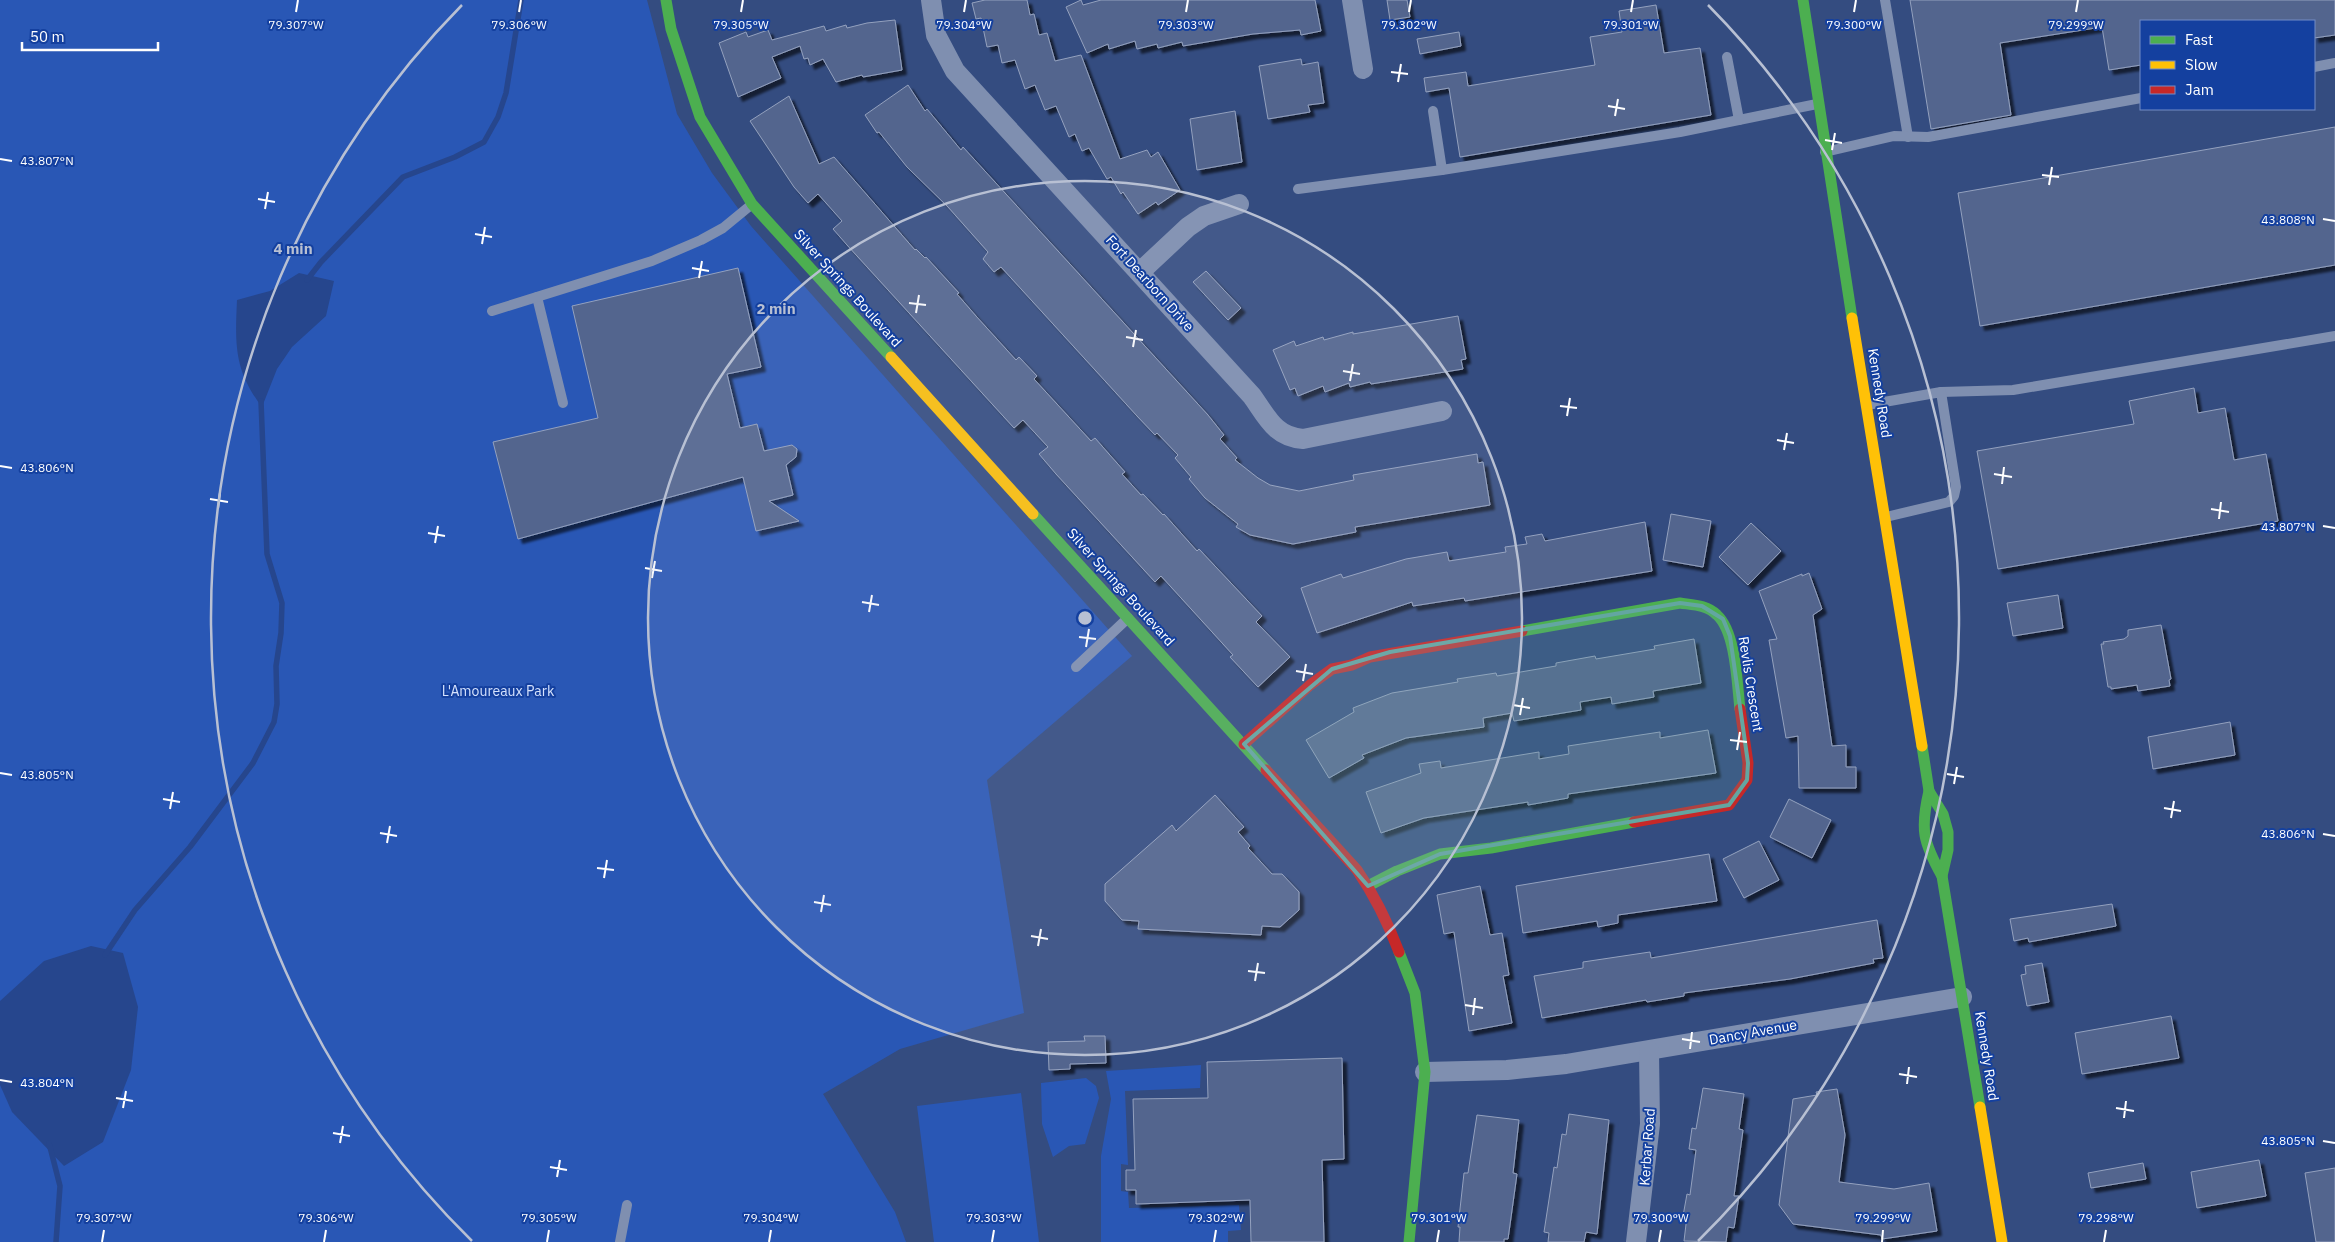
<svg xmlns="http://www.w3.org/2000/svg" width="2335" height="1242" viewBox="0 0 2335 1242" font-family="'IBM Plex Sans',sans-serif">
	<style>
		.green { fill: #2957b5 }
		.water { fill: #26468d }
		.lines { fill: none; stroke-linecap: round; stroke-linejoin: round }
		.stream { stroke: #26468d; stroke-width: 5.5 }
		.building { fill: #52658e; stroke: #94a1be; filter: url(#shadow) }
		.lane { stroke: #7f8fb0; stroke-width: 10 }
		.street { stroke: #7f8fb0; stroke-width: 20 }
		.fast { stroke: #4caf50; stroke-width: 11 }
		.slow { stroke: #ffc107; stroke-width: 11 }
		.jam { stroke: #c62828; stroke-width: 11 }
		.marked { fill: #63a6a1; fill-opacity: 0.2; stroke: #63a6a1; stroke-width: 4; stroke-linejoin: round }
		.ticks { fill: none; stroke: #fff; stroke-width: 2 }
		.ring { fill: none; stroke: #b8c0d3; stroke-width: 2.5 }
		.labels { text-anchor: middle; stroke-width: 4; stroke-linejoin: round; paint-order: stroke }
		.street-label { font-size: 14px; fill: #fff; stroke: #14409f }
		.park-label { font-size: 14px; fill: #d5e2fd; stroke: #14409f }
		.ticks-label { font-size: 12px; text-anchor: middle; fill: #fff; stroke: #14409f; stroke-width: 4; stroke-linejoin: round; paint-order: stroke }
		.centre { fill: #b8c0d3; stroke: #14409f; stroke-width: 2.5 }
		.ring-label { font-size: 15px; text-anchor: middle; font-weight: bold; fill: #b8c0d3; stroke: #14409f; stroke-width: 4; stroke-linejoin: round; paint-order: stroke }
	</style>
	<defs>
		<filter id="shadow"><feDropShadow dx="4.5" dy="4.5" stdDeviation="1" flood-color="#0009"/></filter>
	</defs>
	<rect width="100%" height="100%" fill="#344c80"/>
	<g class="green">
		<path d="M 0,0 L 647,0 L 677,114 L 712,173 L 751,226 L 1132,656 L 987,780 L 1024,1013 L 900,1049 L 823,1094 L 895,1212 L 906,1242 L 0,1242 Z"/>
		<path d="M 1201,1065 L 1200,1088 L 1125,1091 L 1128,1165 L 1121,1164 L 1121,1191 L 1128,1192 L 1129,1208 L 1239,1205 L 1241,1230 L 1228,1231 L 1228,1242 L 1101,1242 L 1101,1156 L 1111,1099 L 1106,1071 Z"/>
		<path d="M 1086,1078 L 1096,1086 L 1099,1098 L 1085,1144 L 1069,1146 L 1053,1157 L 1042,1124 L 1041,1083 Z"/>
		<path d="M 1021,1093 L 1039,1242 L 934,1242 L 917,1106 Z"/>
	</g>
	<g class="water">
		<path d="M 299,273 L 334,281 L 326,316 L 292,347 L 277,369 L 262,407 C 234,370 235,345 237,300 L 270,291 Z"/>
		<path d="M 91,946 L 123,953 L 138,1007 L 131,1070 L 103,1142 L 64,1166 L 12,1112 L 0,1085 L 0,1001 L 44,961 Z"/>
	</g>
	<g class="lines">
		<g class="stream">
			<path d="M 307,280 L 321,262 L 403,177 L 455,157 L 484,142 L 498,117 L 506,93 L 521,0"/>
			<path d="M 105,955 L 135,910 L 190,847 L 253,763 L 274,722 L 277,704 L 276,666 L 281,633 L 282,603 L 267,554 L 261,401"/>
			<path d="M 49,1143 L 60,1186 L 56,1242"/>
		</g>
	</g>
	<g class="building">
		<path d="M 985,0 L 1027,0 L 1030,15 L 1034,14 L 1039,35 L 1047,33 L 1055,61 L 1081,55 L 1120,159 L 1147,150 L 1151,157 L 1158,152 L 1180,190 L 1158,205 L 1156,202 L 1138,214 L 1123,192 L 1121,194 L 1111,177 L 1107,179 L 1089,148 L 1082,151 L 1075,134 L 1069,137 L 1056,106 L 1045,110 L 1035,85 L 1025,89 L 1015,60 L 1002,63 L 998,45 L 987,47 L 981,18 L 976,19 L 972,3 Z"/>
		<path d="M 1081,0 L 1083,5 L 1101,0 L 1315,0 L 1321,31 L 1301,35 L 1300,30 L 1253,34 L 1183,46 L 1182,42 L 1158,48 L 1157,44 L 1137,49 L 1135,41 L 1109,49 L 1108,44 L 1087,53 L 1066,7 Z"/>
		<path d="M 1387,0 L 1407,0 L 1410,17 L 1390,20 Z"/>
		<path d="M 1910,0 L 2335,0 L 2335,35 L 2314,38 L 2314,21 L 2141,21 L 2141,65 L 2109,70 L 2102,27 L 2000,43 L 2011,115 L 1931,129 Z"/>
		<path d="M 1656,5 L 1664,53 L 1700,48 L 1711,115 L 1460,157 L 1449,88 L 1426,92 L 1424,78 L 1466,72 L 1468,86 L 1595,65 L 1590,37 L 1622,32 L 1619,11 Z"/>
		<path d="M 895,20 L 902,70 L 863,77 L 862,75 L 836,82 L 823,59 L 810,65 L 808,58 L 804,59 L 800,46 L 772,57 L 781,78 L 738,97 L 719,43 L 746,32 L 748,37 L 768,30 L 772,40 L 824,26 L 826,31 L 846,25 L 847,28 L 867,23 Z"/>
		<path d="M 1459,32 L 1461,46 L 1420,54 L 1417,39 Z"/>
		<path d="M 1301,59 L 1302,65 L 1318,62 L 1324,103 L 1308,105 L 1310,112 L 1268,119 L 1259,66 Z"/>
		<path d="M 908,85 L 925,111 L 927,109 L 961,150 L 963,147 L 1208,415 L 1224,435 L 1220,439 L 1237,458 L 1235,460 L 1258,478 L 1270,485 L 1299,491 L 1354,480 L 1353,475 L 1477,454 L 1478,463 L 1483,462 L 1490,505 L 1355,527 L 1356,532 L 1293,544 L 1250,535 L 1236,527 L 1238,524 L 1205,498 L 1189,479 L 1191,477 L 1175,458 L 1178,455 L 1157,433 L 1155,435 L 1137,416 L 1001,267 L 994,272 L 983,259 L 988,252 L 948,207 L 907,167 L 879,132 L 877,133 L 865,115 Z"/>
		<path d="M 789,96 L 819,164 L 834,157 L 915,250 L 916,249 L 925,258 L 926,257 L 959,293 L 957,294 L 976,316 L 1016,360 L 1019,357 L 1037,376 L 1034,379 L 1091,441 L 1095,438 L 1109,454 L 1125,472 L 1122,474 L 1141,495 L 1143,494 L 1163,515 L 1164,514 L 1197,551 L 1199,549 L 1262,616 L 1256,622 L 1290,657 L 1258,687 L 1230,657 L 1233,655 L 1161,576 L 1155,582 L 1056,474 L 1039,454 L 1048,447 L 1023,420 L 1014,428 L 847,245 L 833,229 L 842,221 L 818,194 L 808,203 L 794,187 L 750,121 Z"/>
		<path d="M 1235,111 L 1242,162 L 1197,170 L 1190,119 Z"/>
		<path d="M 2335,127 L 2335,265 L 1980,326 L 1958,193 Z"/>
		<path d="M 738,268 L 761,367 L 727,374 L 740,428 L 757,424 L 764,451 L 792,445 L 797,449 L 796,457 L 786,465 L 793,495 L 769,501 L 799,521 L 756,531 L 743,477 L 518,539 L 493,442 L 598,418 L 572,306 Z"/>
		<path d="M 1206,271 L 1241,308 L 1228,320 L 1193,282 Z"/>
		<path d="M 1458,316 L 1466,359 L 1461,360 L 1463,369 L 1371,384 L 1370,382 L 1350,387 L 1349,383 L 1325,392 L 1323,386 L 1298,396 L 1295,388 L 1290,390 L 1273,350 L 1294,341 L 1296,346 L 1323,337 L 1324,340 L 1353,332 L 1353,334 Z"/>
		<path d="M 2194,388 L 2198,413 L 2225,408 L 2234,460 L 2266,454 L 2278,521 L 1998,569 L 1977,451 L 2134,424 L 2129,401 Z"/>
		<path d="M 1671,514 L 1711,521 L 1703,567 L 1663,560 Z"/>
		<path d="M 1645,522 L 1652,571 L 1465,601 L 1464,598 L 1413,606 L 1412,602 L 1317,633 L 1301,588 L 1341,574 L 1343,578 L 1406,559 L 1447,552 L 1449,561 L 1506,552 L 1505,547 L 1527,544 L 1525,537 L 1542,534 L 1545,541 Z"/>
		<path d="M 1751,523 L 1781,551 L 1748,585 L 1719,557 Z"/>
		<path d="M 1809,573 L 1822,609 L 1813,615 L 1832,746 L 1846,745 L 1846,767 L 1856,767 L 1856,788 L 1799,788 L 1798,736 L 1786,738 L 1769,640 L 1777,639 L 1759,591 L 1802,574 L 1802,576 Z"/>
		<path d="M 2058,595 L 2063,628 L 2013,636 L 2007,603 Z"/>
		<path d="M 2161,625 L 2171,679 L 2169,680 L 2170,686 L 2138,691 L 2137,685 L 2111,689 L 2111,687 L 2108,687 L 2101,644 L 2104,644 L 2103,642 L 2124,639 L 2128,636 L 2128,630 Z"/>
		<path d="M 1694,639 L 1701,683 L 1653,691 L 1654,697 L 1612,704 L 1611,697 L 1580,702 L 1581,710 L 1514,721 L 1512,713 L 1483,718 L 1484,727 L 1406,738 L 1362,755 L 1364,758 L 1329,778 L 1306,740 L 1354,712 L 1353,708 L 1392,693 L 1458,682 L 1457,679 L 1496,673 L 1497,676 L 1556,666 L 1556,663 L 1595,656 L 1596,659 L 1655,649 L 1654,646 Z"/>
		<path d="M 2230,722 L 2235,755 L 2153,769 L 2148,737 Z"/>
		<path d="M 1708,730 L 1716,773 L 1568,794 L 1568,798 L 1528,805 L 1528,802 L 1424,818 L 1381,833 L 1366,792 L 1421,773 L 1419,764 L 1440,761 L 1441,768 L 1539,752 L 1539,759 L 1569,754 L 1568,746 L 1660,732 L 1660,738 Z"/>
		<path d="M 1215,795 L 1244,827 L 1238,832 L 1250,846 L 1248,848 L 1272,874 L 1282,874 L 1299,892 L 1299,910 L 1280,927 L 1262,926 L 1261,935 L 1138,929 L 1139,921 L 1122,920 L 1105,901 L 1105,884 L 1172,825 L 1176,831 Z"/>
		<path d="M 1789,799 L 1831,820 L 1812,858 L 1770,837 Z"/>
		<path d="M 1759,841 L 1779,880 L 1744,898 L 1723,859 Z"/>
		<path d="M 1709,854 L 1717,901 L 1618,915 L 1618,923 L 1598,927 L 1597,921 L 1523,933 L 1516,886 Z"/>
		<path d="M 1480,886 L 1490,935 L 1502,933 L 1509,975 L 1503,976 L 1512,1023 L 1469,1031 L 1454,932 L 1444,934 L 1437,895 Z"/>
		<path d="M 2112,904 L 2116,926 L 2029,942 L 2028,938 L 2014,941 L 2010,919 Z"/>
		<path d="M 1877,920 L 1883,958 L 1873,959 L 1874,963 L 1790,979 L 1684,993 L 1684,996 L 1647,1002 L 1646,1000 L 1542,1018 L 1534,976 L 1583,968 L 1583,962 L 1650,952 L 1651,958 Z"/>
		<path d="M 2042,963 L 2049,1002 L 2027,1006 L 2021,975 L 2026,974 L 2025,966 Z"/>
		<path d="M 2171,1016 L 2179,1058 L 2082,1074 L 2075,1033 Z"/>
		<path d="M 1084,1036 L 1105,1036 L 1106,1063 L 1070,1064 L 1070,1069 L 1049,1070 L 1048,1042 L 1085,1041 Z"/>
		<path d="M 1342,1058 L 1344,1159 L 1322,1160 L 1324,1242 L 1251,1242 L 1250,1200 L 1136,1204 L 1136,1190 L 1126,1190 L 1126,1170 L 1135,1170 L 1133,1099 L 1208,1098 L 1207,1062 Z"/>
		<path d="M 1703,1088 L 1744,1094 L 1739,1129 L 1743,1130 L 1734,1196 L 1739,1196 L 1734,1228 L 1728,1227 L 1726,1242 L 1684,1241 L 1687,1216 L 1683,1216 L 1687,1194 L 1690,1195 L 1696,1150 L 1689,1149 L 1692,1128 L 1696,1129 Z"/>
		<path d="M 1837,1089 L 1845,1135 L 1839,1182 L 1894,1189 L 1929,1183 L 1937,1231 L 1882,1239 L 1881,1235 L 1793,1224 L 1779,1205 L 1793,1099 L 1817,1095 L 1816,1092 Z"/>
		<path d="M 1569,1114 L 1609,1120 L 1597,1234 L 1586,1232 L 1584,1242 L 1548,1242 L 1549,1233 L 1544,1232 L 1554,1167 L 1557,1168 L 1562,1134 L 1566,1135 Z"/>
		<path d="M 1477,1115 L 1519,1120 L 1513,1173 L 1517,1174 L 1508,1239 L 1504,1239 L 1504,1242 L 1459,1242 L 1460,1227 L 1458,1227 L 1464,1173 L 1468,1173 Z"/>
		<path d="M 2259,1160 L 2266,1196 L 2197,1208 L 2191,1172 Z"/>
		<path d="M 2143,1163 L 2146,1179 L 2091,1188 L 2088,1173 Z"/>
		<path d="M 2335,1168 L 2335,1242 L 2316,1242 L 2305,1173 Z"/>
	</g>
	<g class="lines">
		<g class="lane">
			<path d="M 1885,0 L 1908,137"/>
			<path d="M 1727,57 L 1739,120"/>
			<path d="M 2314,67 L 2335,63"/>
			<path d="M 1433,111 L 1442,170"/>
			<path d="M 1825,152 L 1894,136 L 1928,137 L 2141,98"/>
			<path d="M 1298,189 L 1442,170 L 1680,132 L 1817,104"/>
			<path d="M 537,297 L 563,403"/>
			<path d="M 492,311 L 652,261 L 701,240 L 723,228 L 751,205"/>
			<path d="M 1941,392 L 2013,390 L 2335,336"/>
			<path d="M 1867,405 L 1941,392 L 1956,487 L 1954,496 L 1949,502 L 1886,517"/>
			<path d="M 1076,667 L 1128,618"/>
			<path d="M 620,1242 L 627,1205"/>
		</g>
		<g class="street">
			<path d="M 931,0 L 936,35 L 955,71 L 1252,396 C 1267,417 1275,437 1303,439 L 1442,411"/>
			<path d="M 1352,0 L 1363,69"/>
			<path d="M 1140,272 L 1188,227 L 1204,216 L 1239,204"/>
			<path d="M 1425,1072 L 1507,1070 L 1566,1064 L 1962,997"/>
			<path d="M 1636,1242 L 1650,1124 L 1649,1051"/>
		</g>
		<g class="fast">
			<path d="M 666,0 L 671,29 L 700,117 L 752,204 L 891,357"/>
			<path d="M 1803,0 L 1852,318"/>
			<path d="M 1033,514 L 1266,770"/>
			<path d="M 1522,631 L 1680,603 C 1693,605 1707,605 1717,615 C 1736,632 1737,684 1740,709"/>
			<path d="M 1922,746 L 1929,791 L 1943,814 L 1948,832 L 1948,850 L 1942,876"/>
			<path d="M 1929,791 C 1920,829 1923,842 1942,876 L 1980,1107"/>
			<path d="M 1368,886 L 1397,871 L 1440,854 L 1491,848 L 1634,822"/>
			<path d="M 1399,952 L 1415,993 L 1425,1072 L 1409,1242"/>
		</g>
		<g class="slow">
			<path d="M 1852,318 L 1922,746"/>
			<path d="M 891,357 L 1033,514"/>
			<path d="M 1980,1107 L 2002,1242"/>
		</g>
		<g class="jam">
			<path d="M 1244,744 L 1310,685 L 1332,669 L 1352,665 L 1370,657 L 1522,631"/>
			<path d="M 1266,770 L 1357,870 C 1375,896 1388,923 1399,952"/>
			<path d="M 1634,822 L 1729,805 L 1747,780 L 1748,763 L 1740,709"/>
		</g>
	</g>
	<path class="marked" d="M 1680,603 L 1702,606 L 1723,619 L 1730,636 L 1748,763 L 1747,780 L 1729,805 L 1440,854 L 1368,886 L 1244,744 L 1332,669 L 1390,652 Z"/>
	<path class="ticks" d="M 296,12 L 298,0M 519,12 L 521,0M 741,12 L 743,0M 964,12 L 966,0M 1186,12 L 1188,0M 1409,12 L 1411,0M 1631,12 L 1633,0M 1854,12 L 1856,0M 2076,12 L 2078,0M 1391,72 L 1408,74M 1398,82 L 1401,64M 1608,106 L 1625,109M 1615,116 L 1618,99M 1825,140 L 1842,143M 1832,150 L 1835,133M 0,159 L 12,161M 2042,175 L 2059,177M 2049,185 L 2052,167M 258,199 L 275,202M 265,209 L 268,192M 2323,219 L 2335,221M 475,234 L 492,237M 482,244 L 485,227M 692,268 L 709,271M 699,278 L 702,261M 909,303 L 926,305M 916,313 L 919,295M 1126,337 L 1143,340M 1133,347 L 1136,330M 1343,371 L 1360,374M 1350,381 L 1353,364M 1560,406 L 1577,408M 1567,416 L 1570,398M 1777,440 L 1794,443M 1784,450 L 1787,433M 0,466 L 12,468M 1994,474 L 2012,477M 2002,484 L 2004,467M 210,499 L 228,502M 218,509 L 220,492M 2211,509 L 2229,512M 2219,519 L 2221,502M 2323,526 L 2335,528M 428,533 L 445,536M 435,543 L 438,526M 645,568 L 662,571M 652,578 L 655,561M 862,602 L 879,605M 869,612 L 872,595M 1079,637 L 1096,639M 1086,647 L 1089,629M 1296,671 L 1313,674M 1303,681 L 1306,664M 1513,705 L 1530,708M 1520,715 L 1523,698M 1730,740 L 1747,742M 1737,750 L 1740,732M 0,773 L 12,775M 1947,774 L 1964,777M 1954,784 L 1957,767M 163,799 L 180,802M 2164,808 L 2181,811M 170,809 L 173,792M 2171,818 L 2174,801M 380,833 L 397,836M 2323,834 L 2335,836M 387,843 L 390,826M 597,868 L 614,870M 604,878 L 607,860M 814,902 L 831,905M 821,912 L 824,895M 1031,936 L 1048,939M 1038,946 L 1041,929M 1248,971 L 1265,973M 1255,981 L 1258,963M 1465,1005 L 1483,1008M 1473,1015 L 1475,998M 1682,1039 L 1700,1042M 1690,1049 L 1692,1032M 1899,1074 L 1917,1077M 0,1080 L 12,1082M 1907,1084 L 1909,1067M 116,1098 L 133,1101M 123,1108 L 126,1091M 2116,1108 L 2134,1111M 2124,1118 L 2126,1101M 333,1133 L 350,1136M 2323,1141 L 2335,1143M 340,1143 L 343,1126M 550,1167 L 567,1170M 557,1177 L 560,1160M 102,1242 L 104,1230M 324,1242 L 326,1230M 547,1242 L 549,1230M 769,1242 L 771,1230M 992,1242 L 994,1230M 1214,1242 L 1216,1230M 1437,1242 L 1439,1230M 1659,1242 L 1661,1230M 1882,1242 L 1883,1230M 2104,1242 L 2106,1230"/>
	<circle cx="1085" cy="618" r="437" fill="#b8c0d3" fill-opacity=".12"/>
	<g class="ring">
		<circle cx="1085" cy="618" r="437"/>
		<path d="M472 1241A874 874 0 0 1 462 5M1708 5A874 874 0 0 1 1698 1241"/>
	</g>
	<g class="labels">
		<g class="street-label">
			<text transform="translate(1150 283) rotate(48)" y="5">Fort Dearborn Drive</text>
			<text transform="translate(848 288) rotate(48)" y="5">Silver Springs Boulevard</text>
			<text transform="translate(1880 393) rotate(81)" y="5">Kennedy Road</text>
			<text transform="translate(1121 587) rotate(48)" y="5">Silver Springs Boulevard</text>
			<text transform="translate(1751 684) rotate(81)" y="5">Revlis Crescent</text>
			<text transform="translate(1753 1032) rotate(-10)" y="5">Dancy Avenue</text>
			<text transform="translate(1987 1056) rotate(81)" y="5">Kennedy Road</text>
			<text transform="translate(1647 1147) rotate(-86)" y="5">Kerbar Road</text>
		</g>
		<g class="park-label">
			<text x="498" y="696">L'Amoureaux Park</text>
		</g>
	</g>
	<g class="ticks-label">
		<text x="296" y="29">79.307°W</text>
		<text x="519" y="29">79.306°W</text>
		<text x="741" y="29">79.305°W</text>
		<text x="964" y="29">79.304°W</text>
		<text x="1186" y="29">79.303°W</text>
		<text x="1409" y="29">79.302°W</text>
		<text x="1631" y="29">79.301°W</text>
		<text x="1854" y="29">79.300°W</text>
		<text x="2076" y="29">79.299°W</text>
		<text x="47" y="165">43.807°N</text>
		<text x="2288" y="224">43.808°N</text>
		<text x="47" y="472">43.806°N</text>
		<text x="2288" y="531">43.807°N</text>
		<text x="47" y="779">43.805°N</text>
		<text x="2288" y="838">43.806°N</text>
		<text x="47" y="1087">43.804°N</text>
		<text x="2288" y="1145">43.805°N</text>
		<text x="104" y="1222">79.307°W</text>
		<text x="326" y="1222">79.306°W</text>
		<text x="549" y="1222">79.305°W</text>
		<text x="771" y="1222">79.304°W</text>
		<text x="994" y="1222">79.303°W</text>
		<text x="1216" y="1222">79.302°W</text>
		<text x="1439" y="1222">79.301°W</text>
		<text x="1661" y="1222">79.300°W</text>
		<text x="1883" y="1222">79.299°W</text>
		<text x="2106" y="1222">79.298°W</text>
	</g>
	<circle cx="1085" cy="618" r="8" class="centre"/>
	<g class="ring-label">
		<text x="293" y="254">4 min</text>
		<text x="776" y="314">2 min</text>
	</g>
	<rect x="2140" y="20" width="175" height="90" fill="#14409f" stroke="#728cc5"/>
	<rect x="2150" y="36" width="25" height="8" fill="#4caf50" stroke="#728cc5"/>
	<text x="2185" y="45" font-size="15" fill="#ffffff">Fast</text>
	<rect x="2150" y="61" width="25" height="8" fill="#ffc107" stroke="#728cc5"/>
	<text x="2185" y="70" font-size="15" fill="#ffffff">Slow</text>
	<rect x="2150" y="86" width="25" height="8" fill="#c62828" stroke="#728cc5"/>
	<text x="2185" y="95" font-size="15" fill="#ffffff">Jam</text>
	<path d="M22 42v8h136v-8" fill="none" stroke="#ffffff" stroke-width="2.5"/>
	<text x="30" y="42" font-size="15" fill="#ffffff" stroke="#14409f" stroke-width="4" paint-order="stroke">50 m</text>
</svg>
